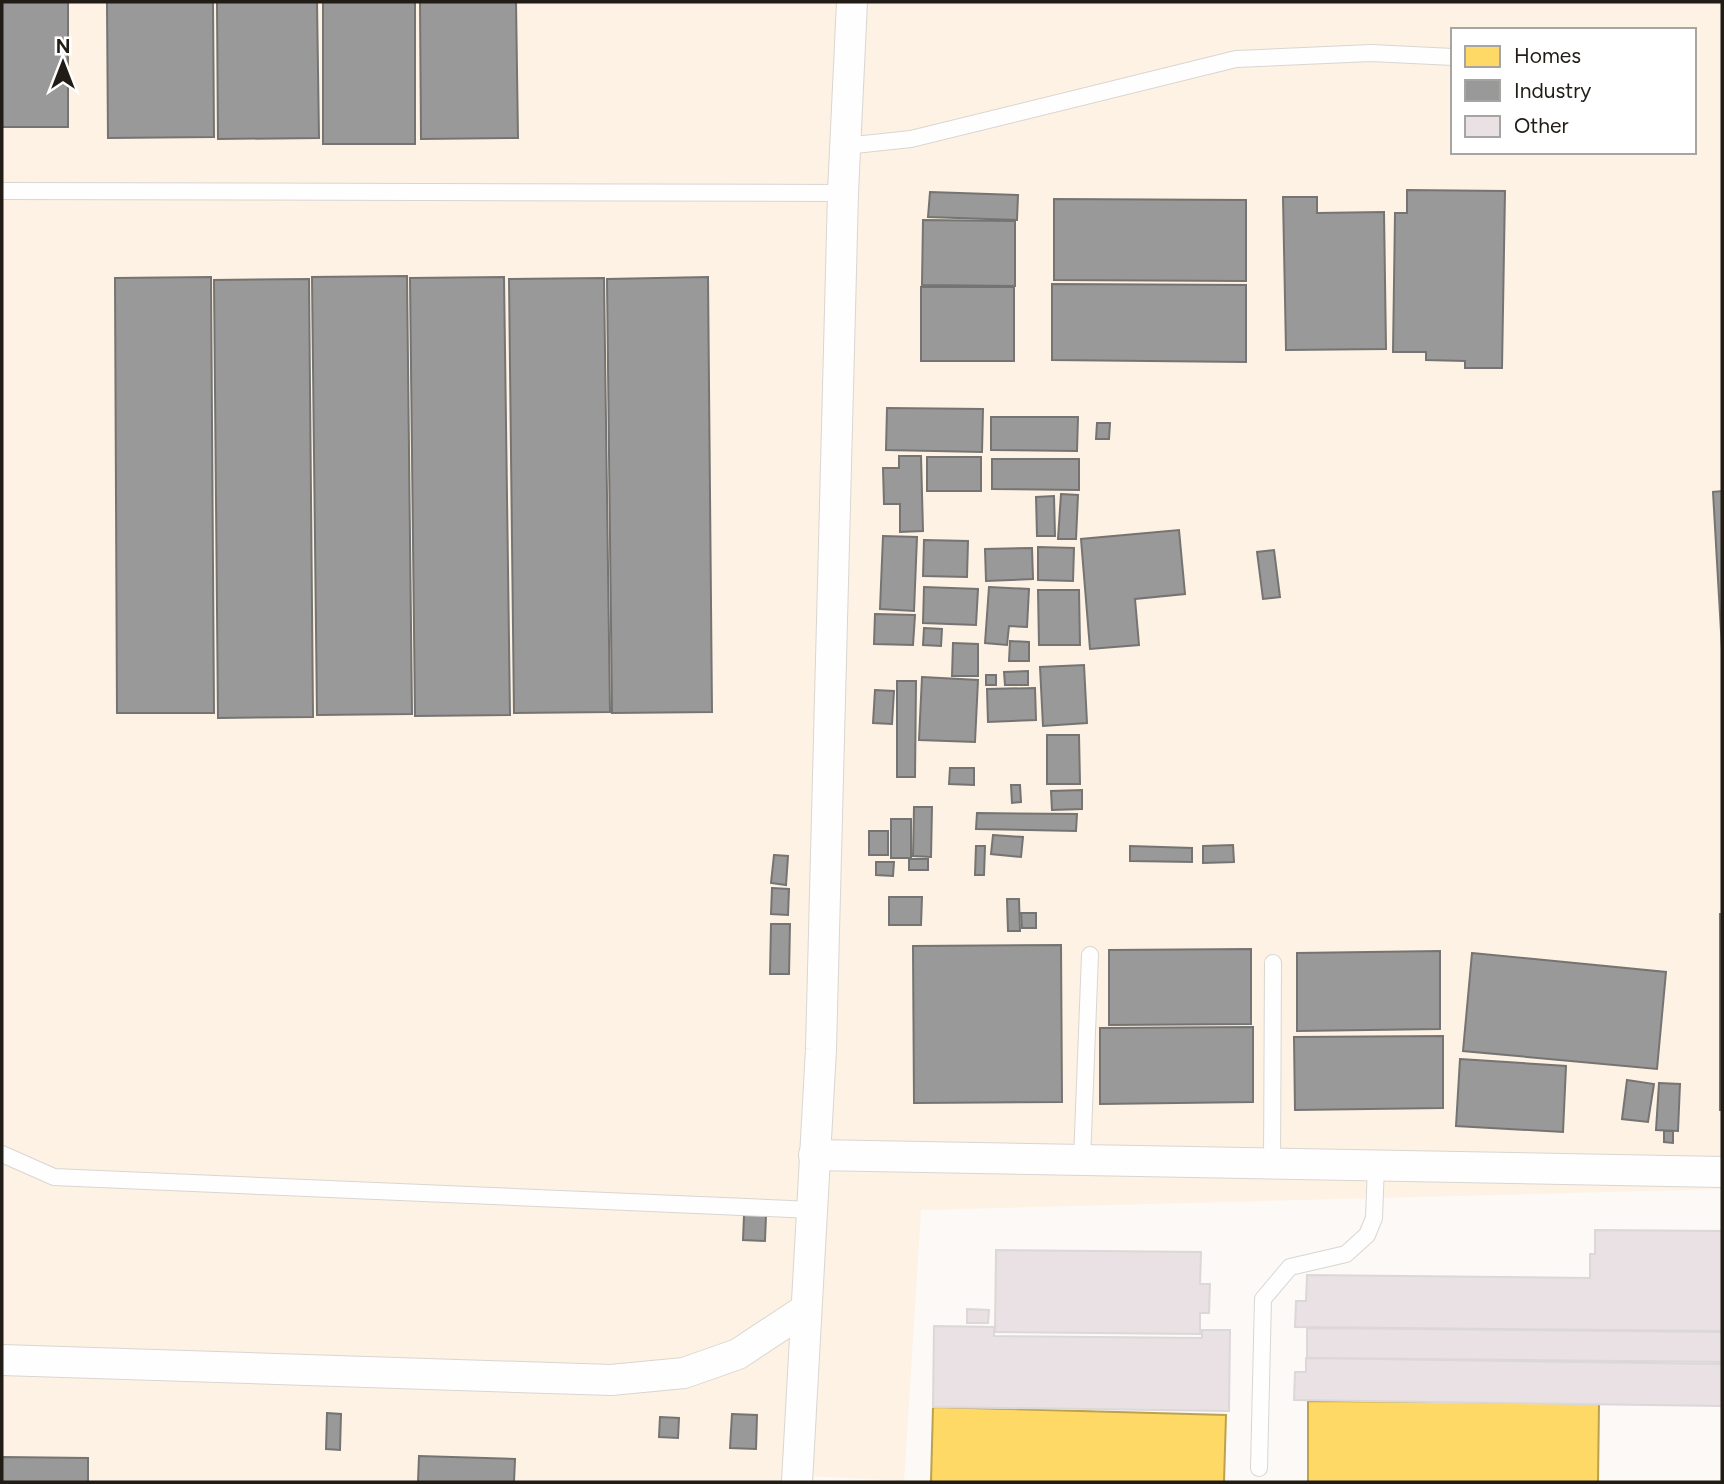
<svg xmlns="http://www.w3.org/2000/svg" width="1724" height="1484" viewBox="0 0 1724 1484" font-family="Figtree,sans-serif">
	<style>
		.built { fill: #fdf2e4; fill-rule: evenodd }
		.homes { fill: #ffd966; stroke: #bca14e; stroke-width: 2 }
		.industry { fill: #999; stroke: #757472; stroke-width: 2 }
		.building { fill: #e9e1e3; stroke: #dcd7d8; stroke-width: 2 }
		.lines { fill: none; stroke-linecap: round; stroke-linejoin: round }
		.lane-casing { stroke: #d9d6d1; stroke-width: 18 }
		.street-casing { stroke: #d9d6d1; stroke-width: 32 }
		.lane { stroke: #fffefe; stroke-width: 16 }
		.street { stroke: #fffefe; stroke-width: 30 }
	</style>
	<rect width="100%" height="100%" fill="#fcf9f6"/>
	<path class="built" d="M 2,2 L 1722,2 L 1722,1189 L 921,1210 L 904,1481 L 806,1476 L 805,1482 L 2,1482 ZM 1453,30 L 1694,30 L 1694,152 L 1453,152 Z"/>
	<g class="homes">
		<path d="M 1308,1401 L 1599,1403 L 1598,1482 L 1308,1482 Z"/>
		<path d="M 933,1407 L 1226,1415 L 1224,1482 L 931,1482 Z"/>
	</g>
	<g class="industry">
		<rect x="2" y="2" width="66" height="125"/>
		<path d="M 107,2 L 213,2 L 214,137 L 108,138 Z"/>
		<path d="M 217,2 L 317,2 L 319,138 L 218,139 Z"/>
		<rect x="323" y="2" width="92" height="142"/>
		<path d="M 420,2 L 516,2 L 518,138 L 421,139 Z"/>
		<path d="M 1407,190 L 1505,191 L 1502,368 L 1465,368 L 1465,361 L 1426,360 L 1426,352 L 1393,352 L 1395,213 L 1407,213 Z"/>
		<path d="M 930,192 L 1018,195 L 1017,220 L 928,217 Z"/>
		<path d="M 1283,197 L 1317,197 L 1317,213 L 1384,212 L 1386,349 L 1286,350 Z"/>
		<path d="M 1054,199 L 1246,200 L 1246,281 L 1054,280 Z"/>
		<path d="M 923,220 L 1015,221 L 1015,286 L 922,285 Z"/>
		<path d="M 407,276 L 412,714 L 317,715 L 312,277 Z"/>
		<path d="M 211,277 L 214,713 L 117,713 L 115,278 Z"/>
		<path d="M 504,277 L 510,715 L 415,716 L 410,278 Z"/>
		<path d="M 708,277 L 712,712 L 612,713 L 607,279 Z"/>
		<path d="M 604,278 L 610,712 L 514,713 L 509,279 Z"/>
		<path d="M 309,279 L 313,717 L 218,718 L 214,280 Z"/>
		<path d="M 1052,284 L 1246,285 L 1246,362 L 1052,360 Z"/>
		<rect x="921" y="287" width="93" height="74"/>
		<path d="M 887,408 L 983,409 L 982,452 L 886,450 Z"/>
		<path d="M 991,417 L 1078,417 L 1077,451 L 991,450 Z"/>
		<path d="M 1097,423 L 1110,423 L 1109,439 L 1096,439 Z"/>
		<path d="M 899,456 L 921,456 L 923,531 L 900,532 L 900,504 L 884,504 L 883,468 L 899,468 Z"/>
		<rect x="927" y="457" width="54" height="34"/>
		<path d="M 992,459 L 1079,459 L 1079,490 L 992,489 Z"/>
		<path d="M 1722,491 L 1722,649 L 1713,492 Z"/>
		<path d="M 1061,494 L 1078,495 L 1076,539 L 1058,539 Z"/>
		<path d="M 1054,496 L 1055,536 L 1037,536 L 1036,497 Z"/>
		<path d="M 1179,530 L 1185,594 L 1135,599 L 1139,645 L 1090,649 L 1081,539 Z"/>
		<path d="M 883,536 L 917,537 L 914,611 L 880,609 Z"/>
		<path d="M 924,540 L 968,541 L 967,577 L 923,576 Z"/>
		<path d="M 1038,547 L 1074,548 L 1073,581 L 1038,580 Z"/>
		<path d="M 1032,548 L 1033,579 L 986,581 L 985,549 Z"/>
		<path d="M 1274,550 L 1280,597 L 1263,599 L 1257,552 Z"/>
		<path d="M 924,587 L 978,589 L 976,625 L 923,623 Z"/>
		<path d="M 989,587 L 1029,589 L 1027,627 L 1009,626 L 1007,645 L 985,643 Z"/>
		<path d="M 1038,590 L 1079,590 L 1080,645 L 1039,645 Z"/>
		<path d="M 875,614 L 915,615 L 913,645 L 874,644 Z"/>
		<path d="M 924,628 L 942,629 L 941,646 L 923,645 Z"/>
		<path d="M 1010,641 L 1029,642 L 1029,661 L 1009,661 Z"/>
		<path d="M 953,643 L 978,644 L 978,676 L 952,676 Z"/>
		<path d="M 1084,665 L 1087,723 L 1043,726 L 1040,667 Z"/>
		<path d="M 1028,671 L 1028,685 L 1005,685 L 1004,672 Z"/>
		<rect x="986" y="675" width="10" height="10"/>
		<path d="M 922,677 L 978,680 L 975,742 L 919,740 Z"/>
		<path d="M 897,681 L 916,681 L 915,777 L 897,777 Z"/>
		<path d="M 1035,688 L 1036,720 L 988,722 L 987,689 Z"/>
		<path d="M 875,690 L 894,691 L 892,724 L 873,723 Z"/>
		<path d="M 1047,735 L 1079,735 L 1080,784 L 1047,784 Z"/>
		<path d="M 950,768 L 974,768 L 974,785 L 949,784 Z"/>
		<path d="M 1011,785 L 1020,785 L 1021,802 L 1012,803 Z"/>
		<path d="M 1082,790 L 1082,809 L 1052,810 L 1051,791 Z"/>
		<path d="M 914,807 L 932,807 L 931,857 L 913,856 Z"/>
		<path d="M 977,813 L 1077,814 L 1076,831 L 976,829 Z"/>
		<rect x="891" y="819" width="20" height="39"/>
		<rect x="869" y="831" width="19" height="24"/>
		<path d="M 993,835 L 1023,837 L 1021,857 L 991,854 Z"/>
		<path d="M 1233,845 L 1234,862 L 1203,863 L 1203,846 Z"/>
		<path d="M 976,846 L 985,846 L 984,875 L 975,875 Z"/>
		<path d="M 1130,846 L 1192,848 L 1192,862 L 1130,861 Z"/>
		<path d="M 774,855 L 788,856 L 786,885 L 771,883 Z"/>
		<rect x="909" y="859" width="19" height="11"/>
		<path d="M 876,862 L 894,862 L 893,876 L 876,875 Z"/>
		<path d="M 772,888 L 789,889 L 788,915 L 771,914 Z"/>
		<path d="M 889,897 L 922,897 L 921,925 L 889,925 Z"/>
		<path d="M 1007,899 L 1019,899 L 1020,931 L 1008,931 Z"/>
		<path d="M 1021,913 L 1036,913 L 1036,928 L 1022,928 Z"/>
		<rect x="1720" y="914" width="2" height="196"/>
		<path d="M 771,924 L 790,924 L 789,974 L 770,974 Z"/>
		<path d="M 1061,945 L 1062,1102 L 914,1103 L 913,946 Z"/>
		<path d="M 1251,949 L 1251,1024 L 1109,1025 L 1109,950 Z"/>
		<path d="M 1440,951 L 1440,1029 L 1297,1031 L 1297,953 Z"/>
		<path d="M 1472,953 L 1666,972 L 1657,1069 L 1463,1051 Z"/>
		<path d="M 1253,1027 L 1253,1102 L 1100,1104 L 1100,1028 Z"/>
		<path d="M 1443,1036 L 1443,1108 L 1295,1110 L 1294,1037 Z"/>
		<path d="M 1460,1059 L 1566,1066 L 1563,1132 L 1456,1126 Z"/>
		<path d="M 1627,1080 L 1654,1084 L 1648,1122 L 1622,1119 Z"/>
		<path d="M 1659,1083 L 1680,1084 L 1678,1131 L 1656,1130 Z"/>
		<path d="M 1664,1131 L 1673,1131 L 1673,1143 L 1664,1142 Z"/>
		<path d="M 744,1215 L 766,1215 L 765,1241 L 743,1240 Z"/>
		<path d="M 327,1413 L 341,1414 L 340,1450 L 326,1449 Z"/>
		<path d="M 732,1414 L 757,1415 L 756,1449 L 730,1448 Z"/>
		<path d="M 660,1417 L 679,1418 L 678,1438 L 659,1437 Z"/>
		<path d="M 419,1456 L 515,1459 L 514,1482 L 418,1482 Z"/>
		<path d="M 2,1457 L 88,1458 L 88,1482 L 2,1482 Z"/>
	</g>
	<g class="building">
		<path d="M 1595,1230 L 1722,1231 L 1722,1331 L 1295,1327 L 1296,1301 L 1306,1301 L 1307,1275 L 1590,1278 L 1590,1254 L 1595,1254 Z"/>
		<path d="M 996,1250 L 1201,1252 L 1200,1284 L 1210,1284 L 1209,1313 L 1200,1313 L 1200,1334 L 995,1332 Z"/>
		<path d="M 967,1309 L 989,1310 L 988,1323 L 967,1323 Z"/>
		<path d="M 934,1326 L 994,1327 L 994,1336 L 1202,1338 L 1202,1330 L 1230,1330 L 1229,1411 L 933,1407 Z"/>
		<path d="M 1307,1328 L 1722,1332 L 1722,1362 L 1307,1358 Z"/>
		<path d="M 1306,1358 L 1722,1364 L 1722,1406 L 1294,1400 L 1295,1372 L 1306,1372 Z"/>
	</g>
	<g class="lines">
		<g class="lane-casing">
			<g id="lane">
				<path d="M 845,146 L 911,139 L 1236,59 L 1371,53 L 1453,57"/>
				<path d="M 2,191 L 843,193"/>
				<path d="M 2,1154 L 54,1177 L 813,1210"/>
				<path d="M 1082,1160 L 1090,955"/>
				<path d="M 1272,1163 L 1273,963"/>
				<path d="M 1259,1468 L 1263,1299 L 1290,1267 L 1346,1254 L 1367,1235 L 1374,1218 L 1376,1165"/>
			</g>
		</g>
		<g class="street-casing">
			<g id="street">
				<path d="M 814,1155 L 1722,1172"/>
				<path d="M 2,1360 L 611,1380 L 684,1373 L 738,1354 L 806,1309"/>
				<path d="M 797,1482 L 821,1049 L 843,193 L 852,2"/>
			</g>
		</g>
		<use href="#lane" class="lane"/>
		<use href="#street" class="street"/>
	</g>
	<rect width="1724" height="1484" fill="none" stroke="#211d16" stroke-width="7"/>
	<rect x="1451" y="28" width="245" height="126" fill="#ffffff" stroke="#a6a5a2" stroke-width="2"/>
	<rect x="1465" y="46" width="35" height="21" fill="#ffd966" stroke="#a6a5a2" stroke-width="2"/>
	<text x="1514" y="63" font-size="21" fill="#211d16">Homes</text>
	<rect x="1465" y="80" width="35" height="21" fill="#999999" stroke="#a6a5a2" stroke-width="2"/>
	<text x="1514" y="98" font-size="21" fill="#211d16">Industry</text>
	<rect x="1465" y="116" width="35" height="21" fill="#e9e1e3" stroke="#a6a5a2" stroke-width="2"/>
	<text x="1514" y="133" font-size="21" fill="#211d16">Other</text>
	<g transform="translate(63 63)" stroke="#ffffff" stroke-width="5" paint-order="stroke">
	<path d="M0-5L12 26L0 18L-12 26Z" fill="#211d16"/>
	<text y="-10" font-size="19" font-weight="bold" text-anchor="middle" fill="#211d16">N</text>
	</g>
</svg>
